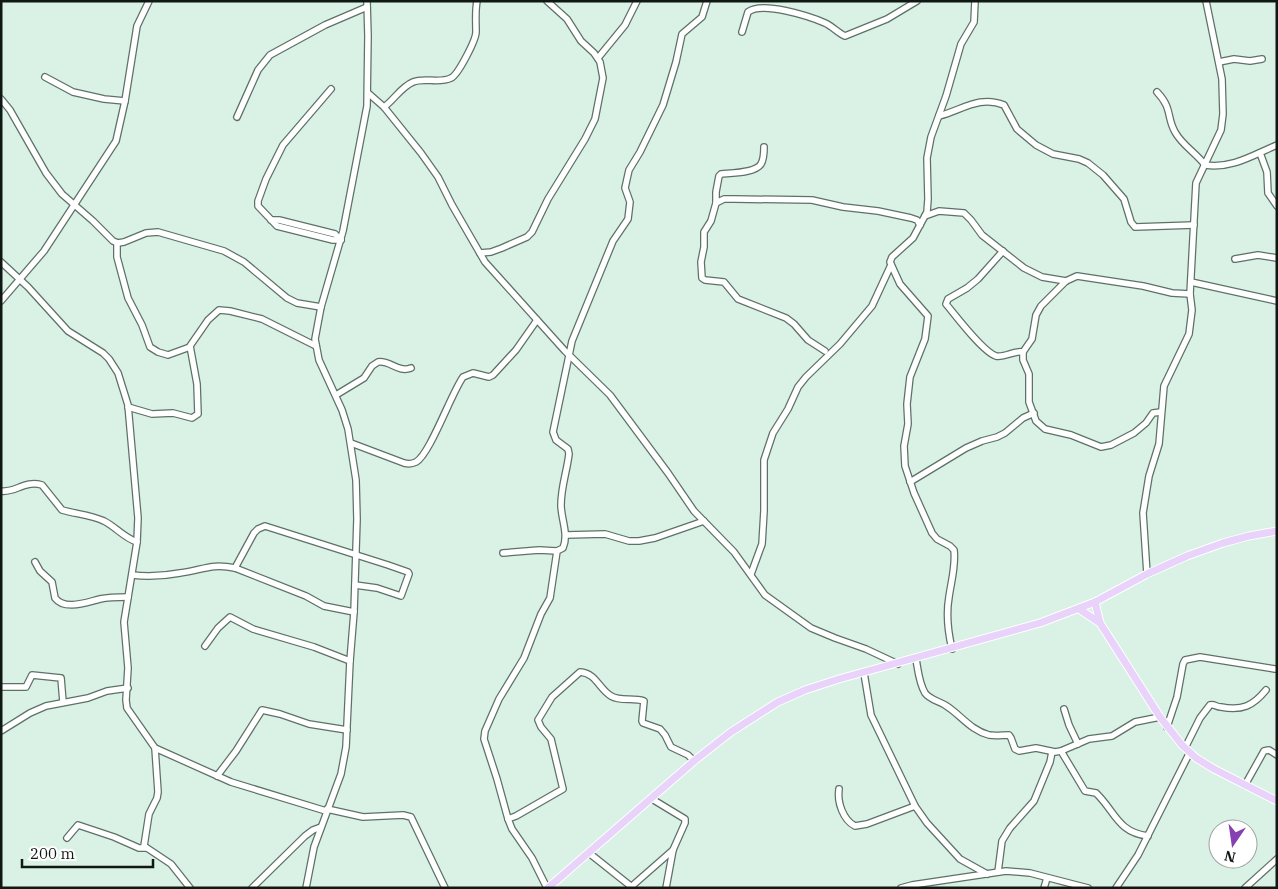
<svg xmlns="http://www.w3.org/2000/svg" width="1278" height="889" viewBox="0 0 1278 889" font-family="'IBM Plex Serif',serif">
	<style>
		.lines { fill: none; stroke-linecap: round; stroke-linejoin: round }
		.minor-casing { stroke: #5e7167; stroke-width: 8 }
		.major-casing { stroke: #fff; stroke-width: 9 }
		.minor { stroke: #fff; stroke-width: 5.5 }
		.major { stroke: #e9d3fa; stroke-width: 7 }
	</style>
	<rect width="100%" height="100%" fill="#daf1e5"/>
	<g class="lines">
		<g class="minor-casing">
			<g id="minor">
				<path d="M 742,32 L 748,12 C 762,1 809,16 825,23 C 832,26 838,33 845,36 L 887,19 L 917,1"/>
				<path d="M 598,58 L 625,25 L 637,1"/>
				<path d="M 1219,62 L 1234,59 L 1250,61 L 1262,59"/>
				<path d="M 45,77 L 73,92 L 104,99 L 125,101"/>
				<path d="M 331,89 L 283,145 L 266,179 L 258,201 L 258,206 L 277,226 L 333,240 L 341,240"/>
				<path d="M 1157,92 C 1173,109 1166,116 1175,132 C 1182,145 1196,153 1205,165 C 1232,169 1253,155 1277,145"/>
				<path d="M 368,93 L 384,107 L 421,153 L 438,177 L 452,205 L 485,262 L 565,351 L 610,395 L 668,473 L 694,511 L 734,552 L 765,595 L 811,628 L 835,638 L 866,649 L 898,664"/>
				<path d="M 1,99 L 10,110 L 46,173 L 62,194 L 93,221 L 113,241 L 118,243 L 124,242 L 146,233 L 158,232 L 224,251 L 244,262 L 287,298 L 297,303 L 321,307"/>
				<path d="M 384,107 C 394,100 401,87 413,82 C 424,77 439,84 451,78 C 458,75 476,40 476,32 C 476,21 475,12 477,1"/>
				<path d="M 939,116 C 962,110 980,95 1004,105 L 1017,129 L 1036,145 L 1053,154 L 1079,159 L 1088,163 L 1103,175 L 1124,199 L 1131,222 L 1135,227 L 1194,225"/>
				<path d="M 237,117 L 258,70 L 270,55 L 325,25 L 367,7"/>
				<path d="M 1260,153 L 1267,172 L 1268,193 L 1277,206"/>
				<path d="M 716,203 L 716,192 L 719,176 L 721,174 C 731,173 756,173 761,164 C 764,159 764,152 764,147"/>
				<path d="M 925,216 L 939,211 L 964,213 L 971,220 L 982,235 L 1024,268 L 1042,277 L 1066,281"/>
				<path d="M 271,220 L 279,220 L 335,234 L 341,240"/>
				<path d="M 117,243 L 117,257 L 128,298 L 142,325 L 150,347 L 158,352 L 168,355 L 190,347"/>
				<path d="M 1003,251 L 978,279 L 967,288 L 948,299 L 946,304 C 956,316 983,352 996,356 C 1005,358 1014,350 1023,352"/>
				<path d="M 480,253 L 491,252 L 502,248 L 527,237 L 532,232 L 548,199 L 585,139 L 595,119 L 603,78 L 600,62 L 594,53 L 581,41 L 567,19 L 547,1"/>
				<path d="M 1235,259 L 1258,255 L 1277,258"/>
				<path d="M 1,262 L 28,287 L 68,331 L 103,353 L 109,359 L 118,373 L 128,405 L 138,518 L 137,542 L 124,622 L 128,668 L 126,700 L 127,708 L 155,748 L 231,782 L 326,811"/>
				<path d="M 1191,282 L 1277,301"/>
				<path d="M 1,301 L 44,251 L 116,141 L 125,101 L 137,26 L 149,1"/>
				<path d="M 825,351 L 808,340 L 794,324 L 786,318 L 738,299 L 724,282 L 705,280 L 702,278 L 701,262 L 704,247 L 704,232 L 711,221 L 716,203 L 724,199 L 734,199 L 812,200 L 843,207 L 878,211 L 911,218 L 917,220 L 920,225"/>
				<path d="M 336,395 L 364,378 L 372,366 L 378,362 C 390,360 398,373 411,368"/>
				<path d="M 128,407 L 152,414 L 173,413 L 192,418 L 198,414 L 197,384 L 190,346 L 208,320 L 219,310 L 230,311 L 262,319 L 316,346"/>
				<path d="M 1161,412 L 1153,413 L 1146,423 L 1134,433 L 1111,445 L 1101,447 L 1071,435 L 1045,429 L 1036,421 L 1029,402 L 1029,374 L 1023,360 L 1023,352 L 1032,339 L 1036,315 L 1041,306 L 1066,281 L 1077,276 L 1143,286 L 1172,293 L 1190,294"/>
				<path d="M 351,443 L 404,463 C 408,464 412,464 416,462 C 430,454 451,394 463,377 L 473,373 L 489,377 L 493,375 L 516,350 L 537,320"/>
				<path d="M 910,482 L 966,448 L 982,441 L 997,437 L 1005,433 L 1023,418 L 1034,413"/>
				<path d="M 1,491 C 16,493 24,480 42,485 L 62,510 C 76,514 91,515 104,521 C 116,527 124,538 137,542"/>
				<path d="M 566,535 L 605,534 L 629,541 L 639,541 L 655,538 L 704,521"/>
				<path d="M 503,553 L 539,550 L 557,551"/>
				<path d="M 35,562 L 40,571 L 52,582 L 55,598 C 65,611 87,602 100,599 C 109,597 119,597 128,597"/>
				<path d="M 235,568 L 254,533 L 258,529 L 265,526 L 388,565 L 408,572 L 409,574 L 401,596 L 377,588 L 355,585"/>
				<path d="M 751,574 L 762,544 L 764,511 L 764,460 L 773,433 L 788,409 L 798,387 L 806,377 L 840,344 L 872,306 L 891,265"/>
				<path d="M 1147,574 L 1143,513 L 1149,476 L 1159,444 L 1164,386 L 1189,334 L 1192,310 L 1190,294 L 1196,183 L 1221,130 L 1223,114 L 1222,79 L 1206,1"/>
				<path d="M 132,575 C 148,577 164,576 180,573 C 203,570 211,563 235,568 L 306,596 L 324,606 L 354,612"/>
				<path d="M 205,646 L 218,628 L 230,617 L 253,629 L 314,647 L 350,661"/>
				<path d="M 952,649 C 948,632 946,614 949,597 C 951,582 956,566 954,550 L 950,546 L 937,539 L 932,533 L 914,493 L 905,466 L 904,446 L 908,424 L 907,404 L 910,377 L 925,339 L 928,316 L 900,284 L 890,262 L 892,257 L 913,238 L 927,212 L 928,199 L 927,158 L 931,137 L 946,96 L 961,44 L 974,22 L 975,1"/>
				<path d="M 916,659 C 918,670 919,683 925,693 C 929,699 938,701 945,705 C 960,714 970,730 989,735 C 996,736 1002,735 1009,735 L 1011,738 L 1015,749 L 1019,751 L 1036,748 L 1055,752 L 1061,751 L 1089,739 L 1112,736 L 1135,722 L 1160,717"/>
				<path d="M 864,673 L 871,715 L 915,806 L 927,823 L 960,859 L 987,874"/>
				<path d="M 1,687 L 26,687 L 32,675 L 61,678 L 63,702"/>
				<path d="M 1064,709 L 1069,725 L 1078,744"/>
				<path d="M 1167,727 L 1177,697 L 1183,664 L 1185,660 L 1200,657 L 1275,669"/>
				<path d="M 1,731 L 30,713 L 46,706 L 88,698 L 107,691 L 128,688"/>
				<path d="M 155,748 L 158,792 L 157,798 L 149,814 L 144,846 L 171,864 L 190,888"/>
				<path d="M 1185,748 L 1200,718 L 1210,705 C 1215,704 1216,707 1221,707 C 1242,711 1253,706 1266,690"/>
				<path d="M 1061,751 L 1085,791 L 1096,793 C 1115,811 1117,832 1148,836"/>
				<path d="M 217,776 L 236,751 L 262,710 L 280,714 L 309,724 L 347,730"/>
				<path d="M 1245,785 L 1264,751 L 1269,750 L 1277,755"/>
				<path d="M 839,789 C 837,802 843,820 855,826 L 867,824 L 915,806"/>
				<path d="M 652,799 L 685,819 L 685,823 L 673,850 L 666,888"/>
				<path d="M 327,809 L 363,817 L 403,815 L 411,817 L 445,888"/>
				<path d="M 508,819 L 516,816 L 563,789 L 551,739 L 541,727 L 538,720 L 552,697 L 580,672 C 596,673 599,689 611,696 C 621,702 633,697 644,701 L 642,721 L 643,723 L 660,729 L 665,735 L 671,747 L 688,755 L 694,761"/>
				<path d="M 67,838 L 78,825 L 114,837 L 139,848 L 146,848"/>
				<path d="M 589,853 L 633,888"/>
				<path d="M 998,872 L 1002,841 L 1010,828 L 1034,801 L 1050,762 L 1052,752"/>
				<path d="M 632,886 L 673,850"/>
				<path d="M 252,888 L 305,836 L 313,830 L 321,827"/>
				<path d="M 306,888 L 314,847 L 341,774 L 346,747 L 350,661 L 354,612 L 357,519 L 356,480 L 348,429 L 342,410 L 319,360 L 315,339 L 321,307 L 343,231 L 367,106 L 368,36 L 367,1"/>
				<path d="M 547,888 L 532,858 L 512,829 L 508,819 L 497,779 L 484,739 L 485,731 L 499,699 L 524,658 L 541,614 L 550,598 L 557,551 L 563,548 C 569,534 561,519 561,505 C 561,487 567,471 569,454 L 568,449 L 556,440 L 553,432 L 572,341 L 613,241 L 628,219 L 630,202 L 625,188 L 629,170 L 640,152 L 663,105 L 676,62 L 682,34 L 702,17 L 707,1"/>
				<path d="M 901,888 L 912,885 L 1006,871 L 1030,873 L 1088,888"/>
				<path d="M 1044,888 L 1047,878"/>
				<path d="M 1116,888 L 1138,855 L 1190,752"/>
				<path d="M 1245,888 L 1277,859"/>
			</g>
		</g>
		<g class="major-casing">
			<g id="major">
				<path d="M 1095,602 L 1100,623 L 1160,717 L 1182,745 L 1196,758 L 1214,769 L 1277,801"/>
				<path d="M 1079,609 L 1100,623"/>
				<path d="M 548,888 L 694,761 L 731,732 L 778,702 L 805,690 L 839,679 L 1040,623 L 1095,602 L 1147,574 L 1187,556 L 1223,543 L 1249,536 L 1277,531"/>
			</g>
		</g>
		<use href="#minor" class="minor"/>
		<use href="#major" class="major"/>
	</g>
	<rect width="1278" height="889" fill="none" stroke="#101814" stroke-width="5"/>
	<g transform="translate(1233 844) rotate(193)"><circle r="24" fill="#ffffff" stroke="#9fa3a1"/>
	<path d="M0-4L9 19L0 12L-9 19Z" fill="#8740b2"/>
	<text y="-8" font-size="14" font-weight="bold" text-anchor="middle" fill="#101814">N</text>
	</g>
	<path d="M22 859v8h131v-8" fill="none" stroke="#101814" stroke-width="2.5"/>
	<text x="30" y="859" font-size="15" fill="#101814" stroke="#ffffff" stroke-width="4" paint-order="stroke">200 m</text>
</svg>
